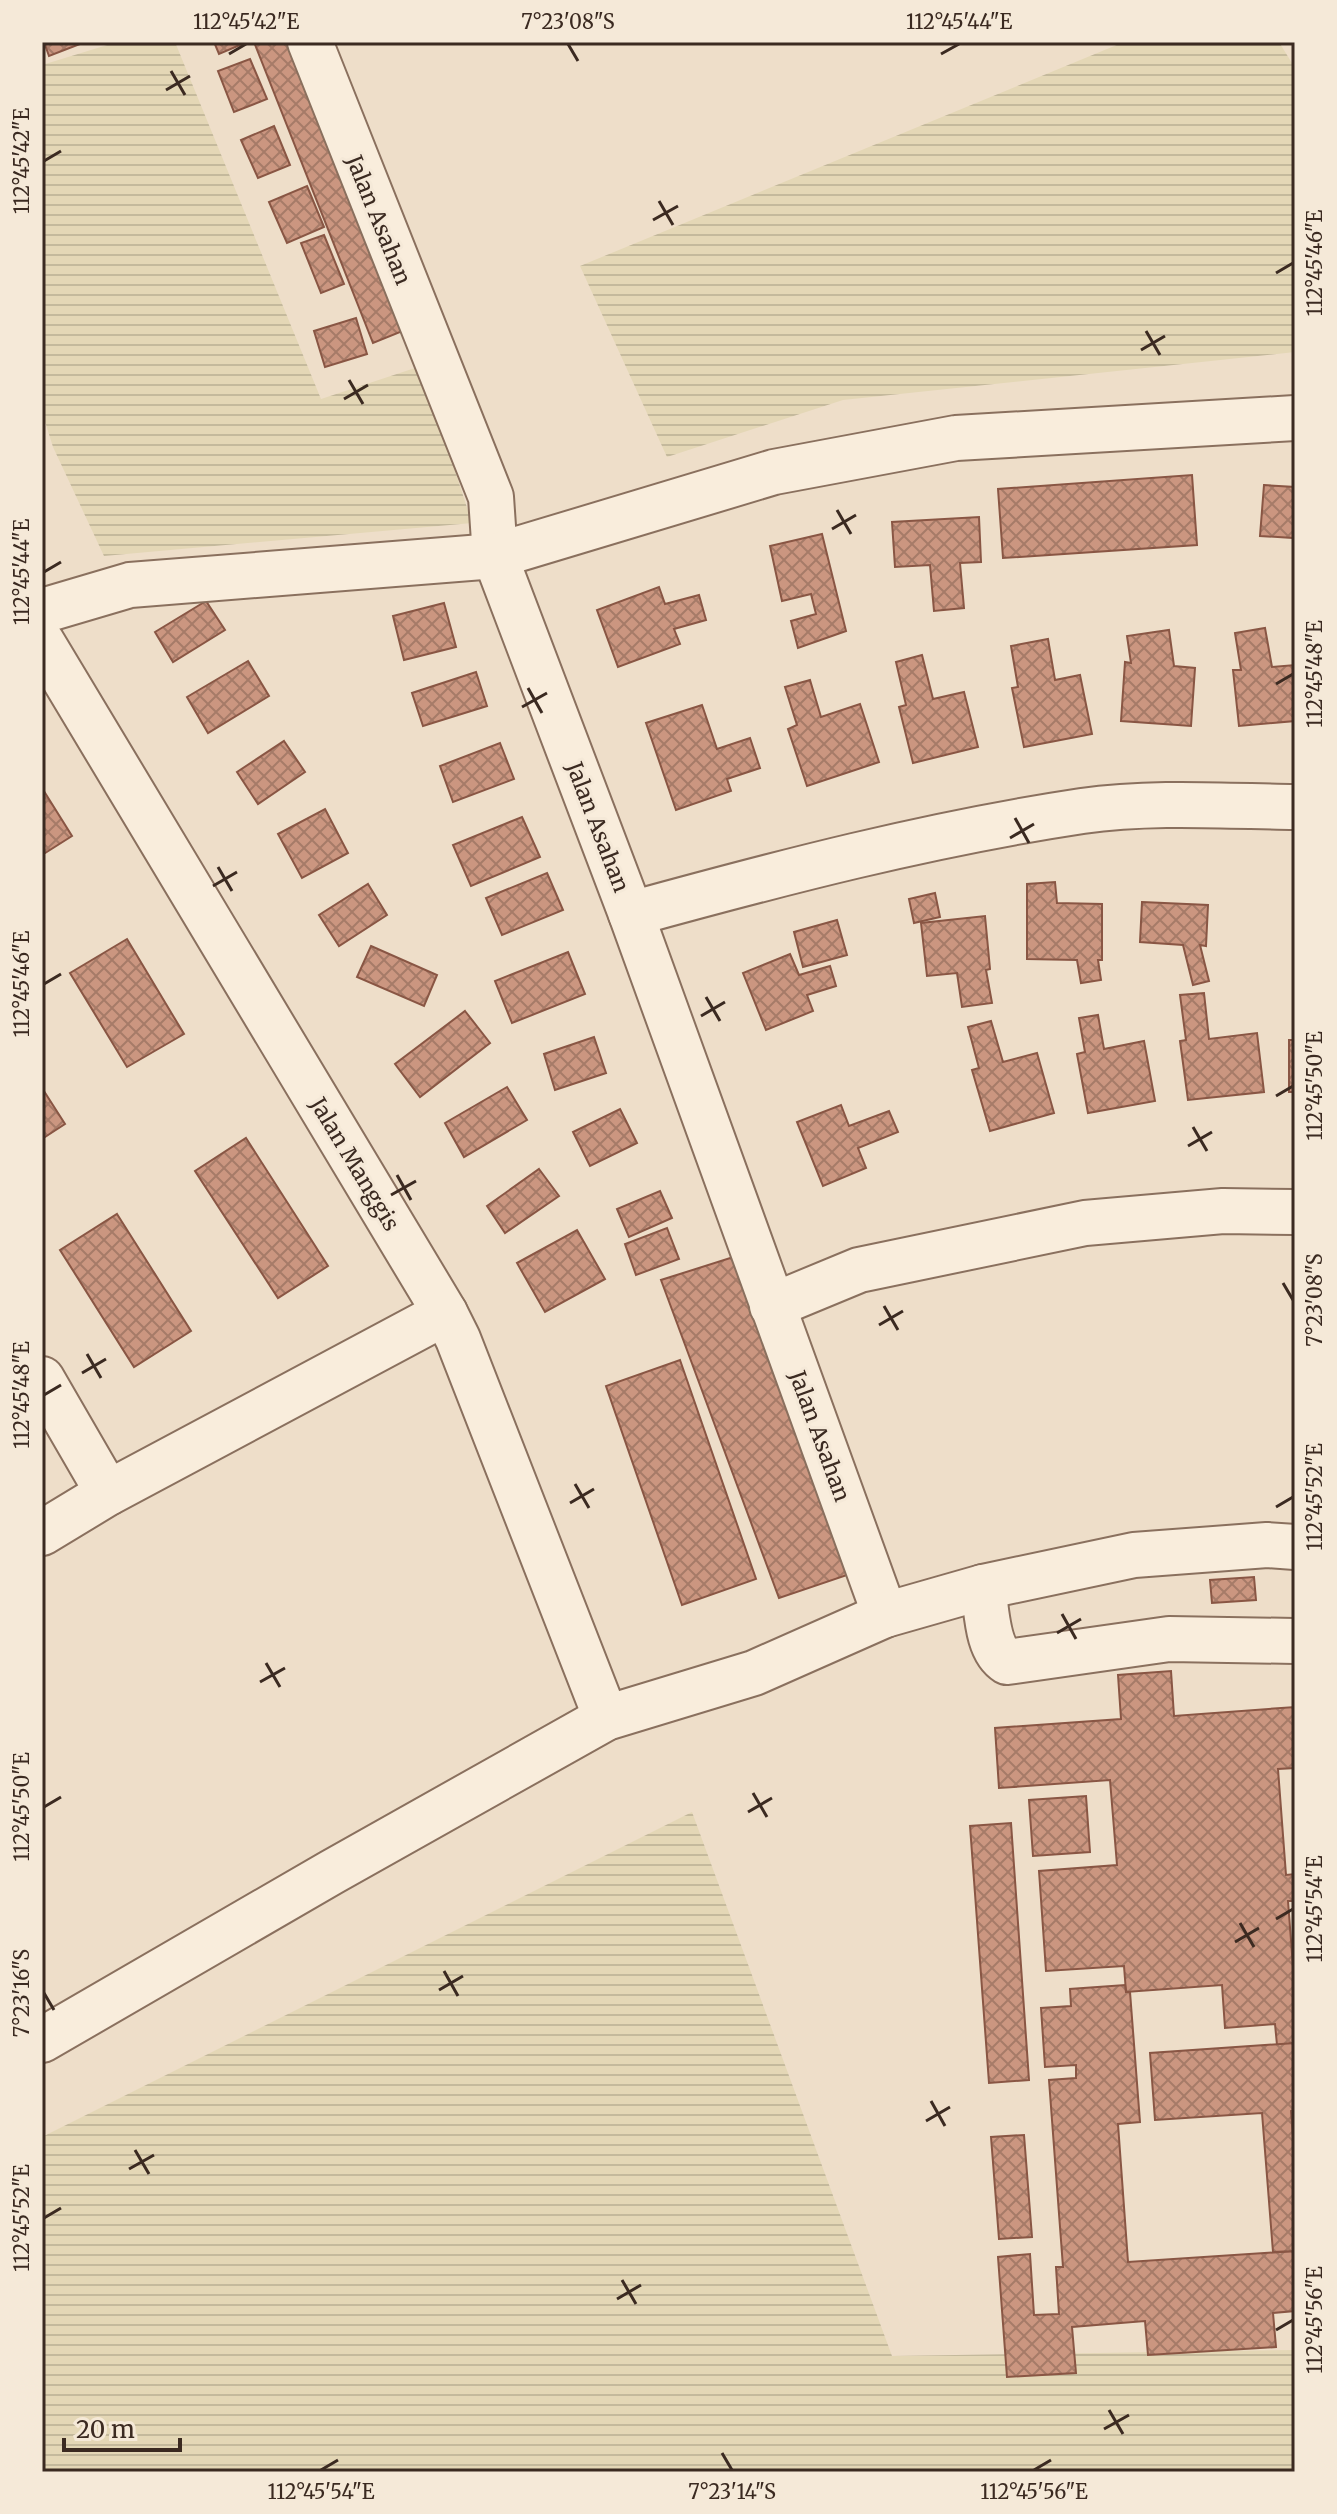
<svg xmlns="http://www.w3.org/2000/svg" width="1337" height="2514" viewBox="0 0 1337 2514" font-family="Merriweather,serif">
	<style>
		.farmland { fill: url(#farmland-rules) }
		.building { fill: url(#building-cross-hatch); stroke: #895644; stroke-width: 2 }
		.lines { fill: none; stroke-linecap: round; stroke-linejoin: round }
		.minor-casing { stroke: #8a705e; stroke-width: 48 }
		.minor { stroke: #f9eddc; stroke-width: 44 }
		.ticks { fill: none; stroke: #3b2a21; stroke-width: 3 }
		.labels { text-anchor: middle; stroke-width: 6; stroke-linejoin: round; paint-order: stroke }
		.street-label { font-size: 22px; fill: #3b2a21; stroke: #f5e9d8 }
		.neatline { fill: none; stroke: #3b2a21; stroke-width: 3 }
		.ticks-label { font-size: 20px; text-anchor: middle; fill: #3b2a21 }
	</style>
	<defs>
		<pattern id="farmland-rules" width="6" height="5" patternUnits="userSpaceOnUse" patternTransform="scale(2)"><rect width="6" height="5" fill="#e4d7b6"/><path d="M0 2.5h6" fill="none" stroke="#c4b99c"/></pattern>
		<pattern id="building-cross-hatch" width="8" height="8" patternUnits="userSpaceOnUse" patternTransform="scale(2)"><rect width="8" height="8" fill="#cb9680"/><path d="M0 0l8 8M0 8l8-8" fill="none" stroke="#a67b68"/></pattern>
	</defs>
	<rect width="100%" height="100%" fill="#eedec9"/>
	<g class="farmland">
		<path d="M 117,42 L 175,42 L 321,399 L 421,366 L 472,523 L 104,556 L 53,447 L 42,412 L 42,65 Z"/>
		<path d="M 1124,42 L 1279,42 L 1295,68 L 1295,352 L 843,400 L 667,457 L 580,266 Z"/>
		<path d="M 692,1812 L 892,2356 L 1295,2350 L 1295,2472 L 42,2472 L 42,2137 Z"/>
	</g>
	<g class="building">
		<path d="M 44,42 L 85,42 L 49,56 Z"/>
		<path d="M 214,42 L 247,42 L 219,54 Z"/>
		<path d="M 254,42 L 297,42 L 410,328 L 373,343 Z"/>
		<path d="M 250,59 L 267,99 L 234,112 L 218,71 Z"/>
		<path d="M 274,126 L 290,165 L 258,178 L 241,140 Z"/>
		<path d="M 307,186 L 324,227 L 287,243 L 269,202 Z"/>
		<path d="M 324,235 L 344,284 L 321,293 L 301,243 Z"/>
		<path d="M 356,318 L 367,354 L 325,367 L 314,331 Z"/>
		<path d="M 1192,475 L 1197,545 L 1003,558 L 998,489 Z"/>
		<path d="M 1264,485 L 1295,487 L 1295,582 L 1293,538 L 1260,536 Z"/>
		<path d="M 979,517 L 981,562 L 960,563 L 964,608 L 934,611 L 930,565 L 895,567 L 892,522 Z"/>
		<path d="M 822,534 L 846,631 L 798,648 L 791,621 L 816,614 L 811,594 L 782,601 L 770,546 Z"/>
		<path d="M 659,587 L 665,604 L 699,595 L 706,620 L 674,629 L 680,644 L 618,667 L 597,610 Z"/>
		<path d="M 206,601 L 225,630 L 173,662 L 155,632 Z"/>
		<path d="M 444,603 L 456,647 L 404,660 L 393,616 Z"/>
		<path d="M 1265,628 L 1272,667 L 1295,665 L 1295,721 L 1239,726 L 1233,670 L 1241,670 L 1235,633 Z"/>
		<path d="M 1169,630 L 1174,666 L 1195,668 L 1191,726 L 1121,721 L 1125,662 L 1131,663 L 1127,636 Z"/>
		<path d="M 1048,639 L 1055,680 L 1080,675 L 1092,734 L 1024,747 L 1012,688 L 1018,687 L 1011,646 Z"/>
		<path d="M 922,655 L 933,699 L 964,692 L 978,747 L 913,763 L 899,707 L 906,705 L 896,662 Z"/>
		<path d="M 248,661 L 269,696 L 208,733 L 187,697 Z"/>
		<path d="M 476,672 L 487,706 L 423,726 L 412,693 Z"/>
		<path d="M 810,680 L 821,717 L 860,704 L 879,762 L 807,786 L 788,729 L 797,725 L 785,687 Z"/>
		<path d="M 702,705 L 717,749 L 750,738 L 760,768 L 727,779 L 731,791 L 676,810 L 646,723 Z"/>
		<path d="M 284,741 L 305,772 L 258,804 L 237,772 Z"/>
		<path d="M 500,743 L 514,779 L 453,802 L 440,766 Z"/>
		<path d="M 42,788 L 72,836 L 42,855 Z"/>
		<path d="M 325,809 L 348,853 L 302,878 L 278,834 Z"/>
		<path d="M 522,817 L 540,857 L 471,886 L 453,845 Z"/>
		<path d="M 1295,861 L 1295,916 L 1293,916 Z"/>
		<path d="M 547,873 L 563,910 L 502,935 L 486,898 Z"/>
		<path d="M 1055,882 L 1057,903 L 1102,904 L 1102,960 L 1098,960 L 1101,980 L 1081,983 L 1077,960 L 1027,959 L 1027,884 Z"/>
		<path d="M 368,884 L 387,915 L 339,946 L 319,915 Z"/>
		<path d="M 935,893 L 940,917 L 914,923 L 909,899 Z"/>
		<path d="M 1142,902 L 1208,905 L 1206,946 L 1200,945 L 1209,981 L 1193,985 L 1183,945 L 1140,942 Z"/>
		<path d="M 985,916 L 990,969 L 986,970 L 992,1003 L 962,1007 L 957,973 L 927,976 L 921,923 Z"/>
		<path d="M 837,920 L 847,955 L 803,967 L 794,932 Z"/>
		<path d="M 127,939 L 184,1034 L 127,1067 L 70,973 Z"/>
		<path d="M 371,946 L 437,975 L 424,1006 L 357,977 Z"/>
		<path d="M 568,952 L 585,994 L 512,1023 L 495,981 Z"/>
		<path d="M 790,954 L 799,975 L 830,966 L 836,986 L 807,995 L 813,1011 L 766,1030 L 743,973 Z"/>
		<path d="M 1204,993 L 1209,1039 L 1257,1033 L 1264,1092 L 1188,1100 L 1180,1041 L 1186,1040 L 1180,995 Z"/>
		<path d="M 465,1011 L 490,1043 L 420,1097 L 395,1064 Z"/>
		<path d="M 1098,1015 L 1104,1049 L 1144,1041 L 1155,1101 L 1088,1113 L 1077,1054 L 1085,1052 L 1079,1018 Z"/>
		<path d="M 991,1021 L 1003,1062 L 1037,1053 L 1054,1113 L 990,1131 L 972,1070 L 979,1068 L 968,1027 Z"/>
		<path d="M 594,1037 L 606,1073 L 555,1090 L 544,1054 Z"/>
		<rect x="1289" y="1040" width="6" height="52"/>
		<path d="M 507,1087 L 527,1120 L 464,1157 L 445,1123 Z"/>
		<path d="M 42,1088 L 65,1124 L 42,1139 Z"/>
		<path d="M 841,1105 L 849,1126 L 889,1111 L 898,1132 L 858,1148 L 866,1168 L 823,1186 L 797,1122 Z"/>
		<path d="M 620,1109 L 637,1143 L 590,1166 L 573,1132 Z"/>
		<path d="M 246,1138 L 328,1266 L 278,1298 L 195,1171 Z"/>
		<path d="M 539,1169 L 559,1196 L 505,1233 L 487,1206 Z"/>
		<path d="M 660,1191 L 672,1218 L 629,1237 L 617,1209 Z"/>
		<path d="M 117,1214 L 191,1331 L 134,1367 L 60,1250 Z"/>
		<path d="M 667,1228 L 679,1259 L 636,1275 L 625,1244 Z"/>
		<path d="M 577,1230 L 605,1279 L 545,1312 L 517,1263 Z"/>
		<path d="M 746,1253 L 862,1570 L 779,1598 L 661,1280 Z"/>
		<path d="M 680,1360 L 756,1579 L 682,1605 L 606,1386 Z"/>
		<path d="M 1254,1577 L 1256,1600 L 1212,1603 L 1210,1580 Z"/>
		<path d="M 1171,1671 L 1174,1716 L 1295,1707 L 1295,1768 L 1278,1769 L 1286,1875 L 1295,1874 L 1295,1901 L 1288,1901 L 1295,1993 L 1295,2043 L 1277,2045 L 1275,2024 L 1225,2028 L 1222,1985 L 1126,1992 L 1124,1966 L 1046,1971 L 1039,1871 L 1117,1865 L 1110,1780 L 999,1788 L 995,1728 L 1121,1719 L 1118,1675 Z"/>
		<path d="M 1086,1796 L 1090,1852 L 1033,1856 L 1029,1800 Z"/>
		<path d="M 1011,1823 L 1029,2080 L 989,2083 L 970,1826 Z"/>
		<path d="M 1125,1985 L 1126,1992 L 1130,1992 L 1140,2122 L 1118,2124 L 1128,2262 L 1295,2251 L 1295,2311 L 1273,2313 L 1276,2347 L 1148,2355 L 1145,2321 L 1072,2327 L 1076,2373 L 1007,2377 L 998,2257 L 1030,2254 L 1034,2315 L 1059,2314 L 1056,2267 L 1063,2267 L 1049,2080 L 1076,2078 L 1076,2065 L 1045,2067 L 1041,2008 L 1071,2006 L 1070,1989 Z"/>
		<path d="M 1295,2043 L 1295,2110 L 1291,2111 L 1295,2165 L 1295,2251 L 1273,2252 L 1262,2113 L 1155,2120 L 1150,2053 Z"/>
		<path d="M 1024,2135 L 1032,2237 L 999,2239 L 991,2137 Z"/>
	</g>
	<g class="lines">
		<g class="minor-casing">
			<g id="minor">
				<path d="M 310,42 L 491,497 L 495,556 L 631,914 L 885,1615"/>
				<path d="M 42,611 L 130,585 L 495,556 L 774,472 L 956,438 L 1295,418"/>
				<path d="M 42,642 L 445,1313 L 458,1339 L 606,1718"/>
				<path d="M 631,914 C 780,873 929,834 1082,811 C 1152,801 1225,806 1295,807"/>
				<path d="M 772,1306 L 859,1270 L 1085,1223 L 1223,1211 L 1295,1212"/>
				<path d="M 42,1379 L 108,1493"/>
				<path d="M 42,1533 L 108,1493 L 445,1313"/>
				<path d="M 983,1587 C 987,1609 986,1649 1007,1662 L 1169,1639 L 1295,1641"/>
				<path d="M 42,2040 L 332,1872 L 606,1718 L 754,1673 L 885,1615 L 983,1587 L 1134,1555 L 1267,1545 L 1295,1547"/>
			</g>
		</g>
		<use href="#minor" class="minor"/>
	</g>
	<path class="ticks" d="M 568,44 L 578,61M 229,54 L 246,44M 941,54 L 959,44M 171,71 L 185,95M 166,90 L 190,76M 44,161 L 61,151M 659,201 L 673,225M 653,220 L 678,206M 1276,273 L 1293,263M 1146,331 L 1160,355M 1141,350 L 1165,336M 349,380 L 363,404M 344,399 L 368,385M 837,510 L 851,534M 832,529 L 856,515M 44,572 L 61,562M 1276,684 L 1293,674M 528,688 L 542,713M 522,707 L 547,693M 1015,818 L 1029,843M 1010,838 L 1034,824M 218,867 L 232,891M 213,886 L 237,872M 44,984 L 61,974M 706,997 L 720,1021M 701,1016 L 725,1002M 1276,1096 L 1293,1086M 1193,1127 L 1207,1151M 1188,1146 L 1212,1132M 397,1175 L 411,1200M 391,1195 L 416,1181M 1283,1283 L 1293,1300M 884,1306 L 898,1330M 879,1325 L 903,1311M 87,1354 L 101,1378M 82,1373 L 106,1359M 44,1395 L 61,1385M 575,1484 L 589,1508M 570,1503 L 594,1489M 1276,1507 L 1293,1497M 1062,1614 L 1076,1639M 1057,1633 L 1081,1619M 266,1663 L 280,1687M 260,1682 L 285,1668M 753,1793 L 767,1817M 44,1807 L 61,1797M 748,1812 L 772,1798M 1276,1919 L 1293,1909M 1240,1923 L 1254,1947M 1235,1942 L 1259,1928M 444,1971 L 458,1996M 439,1990 L 463,1976M 44,1993 L 54,2010M 931,2101 L 945,2126M 926,2121 L 950,2107M 135,2150 L 149,2174M 129,2169 L 154,2155M 44,2218 L 61,2208M 622,2280 L 636,2304M 617,2299 L 641,2285M 1276,2330 L 1293,2320M 1109,2410 L 1123,2434M 1104,2429 L 1129,2415M 722,2453 L 732,2470M 321,2470 L 338,2460M 1034,2470 L 1051,2460"/>
	<g class="labels">
		<g class="street-label">
			<text transform="translate(379 220) rotate(68)" y="8">Jalan Asahan</text>
			<text transform="translate(598 827) rotate(69)" y="8">Jalan Asahan</text>
			<text transform="translate(355 1164) rotate(59)" y="8">Jalan Manggis</text>
			<text transform="translate(820 1436) rotate(70)" y="8">Jalan Asahan</text>
		</g>
	</g>
	<rect width="1337" height="2514" fill="none" stroke="#f5e9d8" stroke-width="88"/>
	<path d="M64 2438v12h116v-12" fill="none" stroke="#3b2a21" stroke-width="4"/>
	<text x="76" y="2438" font-size="24" fill="#3b2a21" stroke="#f5e9d8" stroke-width="6" paint-order="stroke">20 m</text>
	<rect x="44" y="44" width="1249" height="2426" class="neatline"/>
	<g class="ticks-label">
		<text x="246" y="29">112°45'42"E</text>
		<text x="568" y="29">7°23'08"S</text>
		<text x="959" y="29">112°45'44"E</text>
		<text transform="translate(22 161) rotate(-90)" y="7">112°45'42"E</text>
		<text transform="translate(1315 263) rotate(-90)" y="7">112°45'46"E</text>
		<text transform="translate(22 572) rotate(-90)" y="7">112°45'44"E</text>
		<text transform="translate(1315 674) rotate(-90)" y="7">112°45'48"E</text>
		<text transform="translate(22 984) rotate(-90)" y="7">112°45'46"E</text>
		<text transform="translate(1315 1086) rotate(-90)" y="7">112°45'50"E</text>
		<text transform="translate(1315 1300) rotate(-90)" y="7">7°23'08"S</text>
		<text transform="translate(22 1395) rotate(-90)" y="7">112°45'48"E</text>
		<text transform="translate(1315 1497) rotate(-90)" y="7">112°45'52"E</text>
		<text transform="translate(22 1807) rotate(-90)" y="7">112°45'50"E</text>
		<text transform="translate(1315 1909) rotate(-90)" y="7">112°45'54"E</text>
		<text transform="translate(22 1993) rotate(-90)" y="7">7°23'16"S</text>
		<text transform="translate(22 2218) rotate(-90)" y="7">112°45'52"E</text>
		<text transform="translate(1315 2320) rotate(-90)" y="7">112°45'56"E</text>
		<text x="321" y="2499">112°45'54"E</text>
		<text x="732" y="2499">7°23'14"S</text>
		<text x="1034" y="2499">112°45'56"E</text>
	</g>
</svg>
